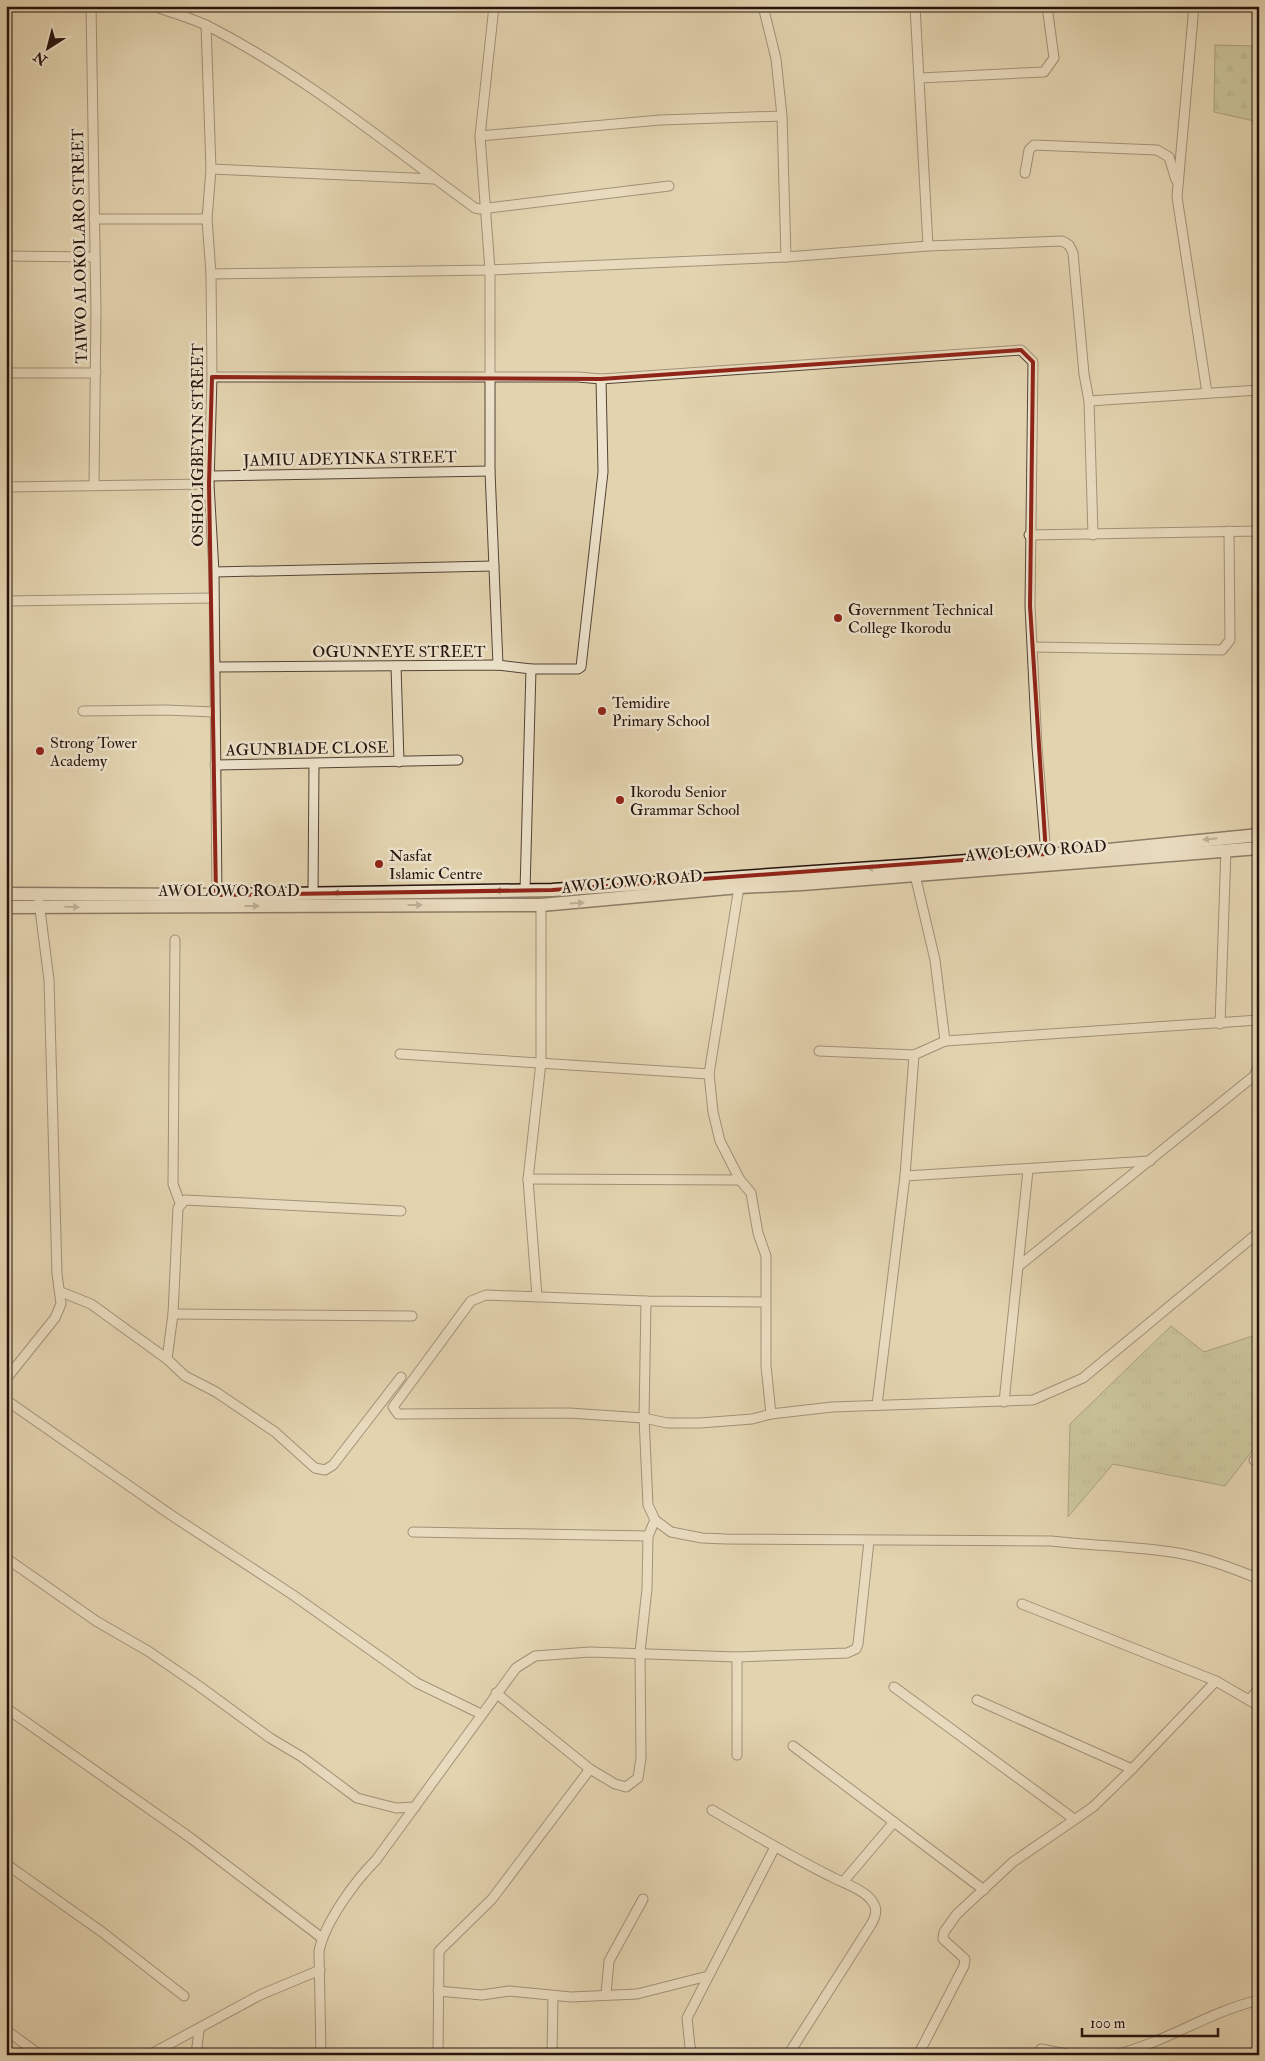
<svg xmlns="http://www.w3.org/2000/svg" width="1265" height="2061" viewBox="0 0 1265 2061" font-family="'IM FELL Double Pica',serif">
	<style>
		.grass { fill: url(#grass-tufts); stroke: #6c684c }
		.forest { fill: url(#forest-firs); stroke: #6c684c }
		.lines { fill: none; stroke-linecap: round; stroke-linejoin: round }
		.minor-casing { stroke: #544336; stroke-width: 11 }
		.secondary-casing { stroke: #25130d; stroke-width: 15 }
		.minor { stroke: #ede3cc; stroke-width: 9 }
		.secondary { stroke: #ede3cc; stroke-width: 12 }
		.oneway { fill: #938576 }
		.marked { fill: none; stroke: #8f2418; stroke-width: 4; stroke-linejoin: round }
		.poi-dot { fill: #8f2418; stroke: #ede3cc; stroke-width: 2 }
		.labels { text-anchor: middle; stroke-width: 5; stroke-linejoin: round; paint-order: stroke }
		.street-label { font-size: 16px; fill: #25130d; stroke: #ede3cc }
		.poi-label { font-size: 16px; fill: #25130d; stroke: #ede3cc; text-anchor: start }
	</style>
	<defs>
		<pattern id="grass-tufts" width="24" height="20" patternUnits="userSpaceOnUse" patternTransform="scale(1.25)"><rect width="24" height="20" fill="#b3bd8c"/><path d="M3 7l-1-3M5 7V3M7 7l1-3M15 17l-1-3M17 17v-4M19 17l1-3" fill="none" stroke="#9aa278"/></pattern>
		<pattern id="forest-firs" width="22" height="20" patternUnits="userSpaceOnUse" patternTransform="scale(1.25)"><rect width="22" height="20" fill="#b3bd8c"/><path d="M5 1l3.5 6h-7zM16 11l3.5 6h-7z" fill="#9aa278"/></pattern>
	</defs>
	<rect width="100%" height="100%" fill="#e3d4b0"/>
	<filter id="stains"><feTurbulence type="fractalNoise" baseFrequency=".004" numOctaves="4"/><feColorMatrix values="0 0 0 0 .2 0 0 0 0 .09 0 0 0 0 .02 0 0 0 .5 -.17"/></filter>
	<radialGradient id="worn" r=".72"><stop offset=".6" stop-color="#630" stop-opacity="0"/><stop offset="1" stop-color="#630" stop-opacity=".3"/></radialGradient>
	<path class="grass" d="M 1171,1326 L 1204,1352 L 1259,1334 L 1259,1442 L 1225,1486 L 1113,1464 L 1068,1517 L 1070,1424 Z"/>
	<path class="forest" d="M 1259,22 L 1259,122 L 1214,112 L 1215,45 L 1256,46 Z"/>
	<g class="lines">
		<g class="minor-casing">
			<g id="minor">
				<path d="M 91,6 L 96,311 L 94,485"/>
				<path d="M 154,6 C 172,13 191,18 208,26 C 304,75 388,145 475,208 L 480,209 L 669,186"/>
				<path d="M 494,6 L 480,136 L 490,270 L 490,471 L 498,665"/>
				<path d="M 763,6 L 776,59 L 782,116 L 786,257"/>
				<path d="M 915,6 L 928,246"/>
				<path d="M 1194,6 L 1177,197 L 1207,393"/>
				<path d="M 206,25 L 211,169 L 207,219 L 211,274 L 212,377 L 209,484 L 214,572 L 217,899"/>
				<path d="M 920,78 L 1044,72 L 1054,58 L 1047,6"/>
				<path d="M 480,136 L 660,120 L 782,116"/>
				<path d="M 211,169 L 435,179"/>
				<path d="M 1025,173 L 1029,150 L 1034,145 L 1157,150 L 1169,157 L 1176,180"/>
				<path d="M 94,219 L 207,219"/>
				<path d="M 6,256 L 94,257"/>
				<path d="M 211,274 L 490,270 L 786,257 L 928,246 L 1062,241 L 1069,245 L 1073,253 L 1084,374 L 1089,401 L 1093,535"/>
				<path d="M 6,373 L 96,373"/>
				<path d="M 212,377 L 578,377 L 601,379 L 1021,350 L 1033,362 L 1030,606 L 1037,747 L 1046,854"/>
				<path d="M 1089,401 L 1259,390"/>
				<path d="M 211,476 L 490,471"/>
				<path d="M 6,487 L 209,484"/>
				<path d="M 1029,535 L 1259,531"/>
				<path d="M 214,572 L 494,566"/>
				<path d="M 6,601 L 213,598"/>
				<path d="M 1033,647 L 1222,650 L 1230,640 L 1229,531"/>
				<path d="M 396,666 L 399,762"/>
				<path d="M 215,667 L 498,665 L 531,669 L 578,669 L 581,667 L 603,472 L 601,379"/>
				<path d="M 83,711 L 165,710 L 215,712"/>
				<path d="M 215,765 L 458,760"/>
				<path d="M 915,875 L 935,960 L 945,1041"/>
				<path d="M 739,887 L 709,1074 L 713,1112 L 720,1141 L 740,1180 L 751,1193 L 758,1233 L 766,1256 L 766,1366 L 771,1414"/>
				<path d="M 525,891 L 531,669"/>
				<path d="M 313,893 L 314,764"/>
				<path d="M 175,940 L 173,1184 L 180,1203"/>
				<path d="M 1220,1024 L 1226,850"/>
				<path d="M 819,1051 L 914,1055 L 945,1041 L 1259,1020"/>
				<path d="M 400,1054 L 709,1074"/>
				<path d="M 905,1176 L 1150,1161"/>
				<path d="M 528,1179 L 740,1180"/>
				<path d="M 1020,1265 L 1254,1076 L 1259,1065"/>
				<path d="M 61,1292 L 91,1304 L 167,1359 L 185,1376 L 216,1392 L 275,1432 L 315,1468 L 325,1470 L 333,1465 L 401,1377"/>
				<path d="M 537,1297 L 528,1179 L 541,1062 L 541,905"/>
				<path d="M 646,1301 L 644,1418 L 648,1505 L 655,1520 L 671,1532 L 702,1538 L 726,1539 L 1051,1541 C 1093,1546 1136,1546 1178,1553 C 1206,1558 1233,1568 1259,1579"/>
				<path d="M 765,1302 L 646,1301 L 486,1295 L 471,1301 L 393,1407 L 398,1414 L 569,1413 L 644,1418 L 667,1423 L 700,1423 L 752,1419 L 771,1414 L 832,1407 L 1033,1400 L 1083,1378 L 1259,1232"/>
				<path d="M 173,1314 L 412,1316"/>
				<path d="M 167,1359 L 173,1314 L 178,1208 L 185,1200 L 401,1211"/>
				<path d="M 6,1379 L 55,1318 L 61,1304 L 57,1274 L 49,980 L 39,902"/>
				<path d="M 6,1400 L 171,1515 L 293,1595 L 417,1683 L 481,1714"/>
				<path d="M 1004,1402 L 1028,1170"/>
				<path d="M 877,1405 L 905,1176 L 914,1055"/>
				<path d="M 1254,1460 L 1259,1462"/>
				<path d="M 413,1532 L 648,1536"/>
				<path d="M 6,1558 L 96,1621 L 148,1651 L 199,1686 L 270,1738 L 302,1757 L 357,1798 L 396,1808 L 415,1807"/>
				<path d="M 1022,1604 L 1216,1681 L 1259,1706"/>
				<path d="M 894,1687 L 1074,1819"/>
				<path d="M 496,1693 L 590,1769 L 615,1784 L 626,1787 L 638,1778 L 641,1758 L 640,1652 L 647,1589 L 648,1536 L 655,1520"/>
				<path d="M 977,1700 L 1132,1769"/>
				<path d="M 1249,1700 L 1259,1689"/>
				<path d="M 6,1708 L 192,1839 L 322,1938"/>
				<path d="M 793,1746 L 984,1890"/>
				<path d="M 737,1755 L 737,1657"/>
				<path d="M 712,1810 C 751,1833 790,1856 830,1876 C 843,1883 863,1889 872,1901 C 878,1909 876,1915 872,1923 L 788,2055"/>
				<path d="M 6,1864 L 102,1932 L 184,1996"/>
				<path d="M 843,1882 L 894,1822"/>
				<path d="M 438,1991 L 482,1995 L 509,1991 L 571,1997 L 637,1994 L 708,1976"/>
				<path d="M 606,1994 L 609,1961 L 643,1899"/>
				<path d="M 6,2030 L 40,2055"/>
				<path d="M 149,2055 L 260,1995 L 320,1970"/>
				<path d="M 196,2055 L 199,2030"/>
				<path d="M 321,2055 L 319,1951 C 325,1922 355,1881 376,1860 L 516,1668 L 535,1656 L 590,1652 L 737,1657 L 847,1653 L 856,1649 L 858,1644 L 869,1541"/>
				<path d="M 438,2055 L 439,1951 L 492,1899 L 590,1769"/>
				<path d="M 552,2055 L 553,1996"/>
				<path d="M 693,2055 L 690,2047 L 687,2018 L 775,1847"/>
				<path d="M 918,2055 L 964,1966 L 965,1959 L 943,1939 L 944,1932 L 957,1914 L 1013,1862 L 1093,1807 L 1132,1769 L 1216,1681"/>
				<path d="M 1037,2055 L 1041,2049 L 1072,2055"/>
				<path d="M 1114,2055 C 1165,2043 1208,2012 1259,2000"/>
			</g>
		</g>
		<g class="secondary-casing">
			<g id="secondary">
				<path d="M 6,894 L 216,895 L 552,890 L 916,865 L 1108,850 L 1259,835"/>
				<path d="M 6,907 L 541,905 L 739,887 L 802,884 L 1259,848"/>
			</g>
		</g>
		<use href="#minor" class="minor"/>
		<use href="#secondary" class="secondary"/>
	</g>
	<defs><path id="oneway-solid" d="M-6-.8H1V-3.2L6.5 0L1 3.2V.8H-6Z" transform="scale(1.25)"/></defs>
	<g class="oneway">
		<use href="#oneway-solid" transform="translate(1210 839) rotate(174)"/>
		<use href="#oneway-solid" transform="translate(874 868) rotate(176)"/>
		<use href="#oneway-solid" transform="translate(502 891) rotate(179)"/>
		<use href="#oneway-solid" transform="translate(340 893) rotate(-179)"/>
		<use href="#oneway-solid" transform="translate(577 903) rotate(-4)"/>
		<use href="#oneway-solid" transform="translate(415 905)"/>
		<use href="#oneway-solid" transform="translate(252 906)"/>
		<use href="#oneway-solid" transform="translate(72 907) rotate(1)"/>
	</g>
	<path d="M0 0H1265V2061H0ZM 1021,350 L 1033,362 L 1030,606 L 1046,854 L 552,890 L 216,895 L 209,484 L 212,377 L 601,379 Z" fill="#e3d4b0" fill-opacity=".55" fill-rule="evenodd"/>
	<path class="marked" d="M 1021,350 L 1033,362 L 1030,606 L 1046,854 L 552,890 L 216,895 L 209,484 L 212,377 L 601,379 Z"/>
	<g class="poi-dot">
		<circle cx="838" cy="618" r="5"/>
		<circle cx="602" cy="711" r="5"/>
		<circle cx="40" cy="751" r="5"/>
		<circle cx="620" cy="800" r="5"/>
		<circle cx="379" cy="864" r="5"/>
	</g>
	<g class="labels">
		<g class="street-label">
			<text transform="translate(79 246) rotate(-91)" y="6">TAIWO ALOKOLARO STREET</text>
			<text transform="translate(197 445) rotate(-90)" y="6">OSHOLIGBEYIN STREET</text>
			<text transform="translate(350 458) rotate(-1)" y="6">JAMIU ADEYINKA STREET</text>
			<text x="399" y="657">OGUNNEYE STREET</text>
			<text transform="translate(307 748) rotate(-1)" y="6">AGUNBIADE CLOSE</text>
			<text transform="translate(1036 850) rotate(-4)" y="6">AWOLOWO ROAD</text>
			<text transform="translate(632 881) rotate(-5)" y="6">AWOLOWO ROAD</text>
			<text x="229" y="896">AWOLOWO ROAD</text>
		</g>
		<g class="poi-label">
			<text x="848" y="615">Government Technical<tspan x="848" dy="18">College Ikorodu</tspan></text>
			<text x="612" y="708">Temidire<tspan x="612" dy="18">Primary School</tspan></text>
			<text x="50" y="748">Strong Tower<tspan x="50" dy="18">Academy</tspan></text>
			<text x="630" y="797">Ikorodu Senior<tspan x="630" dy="18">Grammar School</tspan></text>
			<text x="389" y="861">Nasfat<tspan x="389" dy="18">Islamic Centre</tspan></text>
		</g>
	</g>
	<rect width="1265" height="2061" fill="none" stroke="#e3d4b0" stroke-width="25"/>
	<rect x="8" y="8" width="1250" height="2046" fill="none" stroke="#25130d" stroke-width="2.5"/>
	<rect x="12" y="12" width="1240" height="2036" fill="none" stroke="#25130d"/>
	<g transform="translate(48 48) rotate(216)" stroke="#ede3cc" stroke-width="4" paint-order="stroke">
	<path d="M0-4L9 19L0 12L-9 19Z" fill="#25130d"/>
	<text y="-8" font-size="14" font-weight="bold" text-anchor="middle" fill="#25130d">N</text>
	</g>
	<path d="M1082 2028v8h136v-8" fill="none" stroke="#25130d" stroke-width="2.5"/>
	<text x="1090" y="2028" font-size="15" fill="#25130d" stroke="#ede3cc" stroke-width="4" paint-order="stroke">100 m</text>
	<rect width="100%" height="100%" filter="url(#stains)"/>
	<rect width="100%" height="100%" fill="url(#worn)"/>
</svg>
